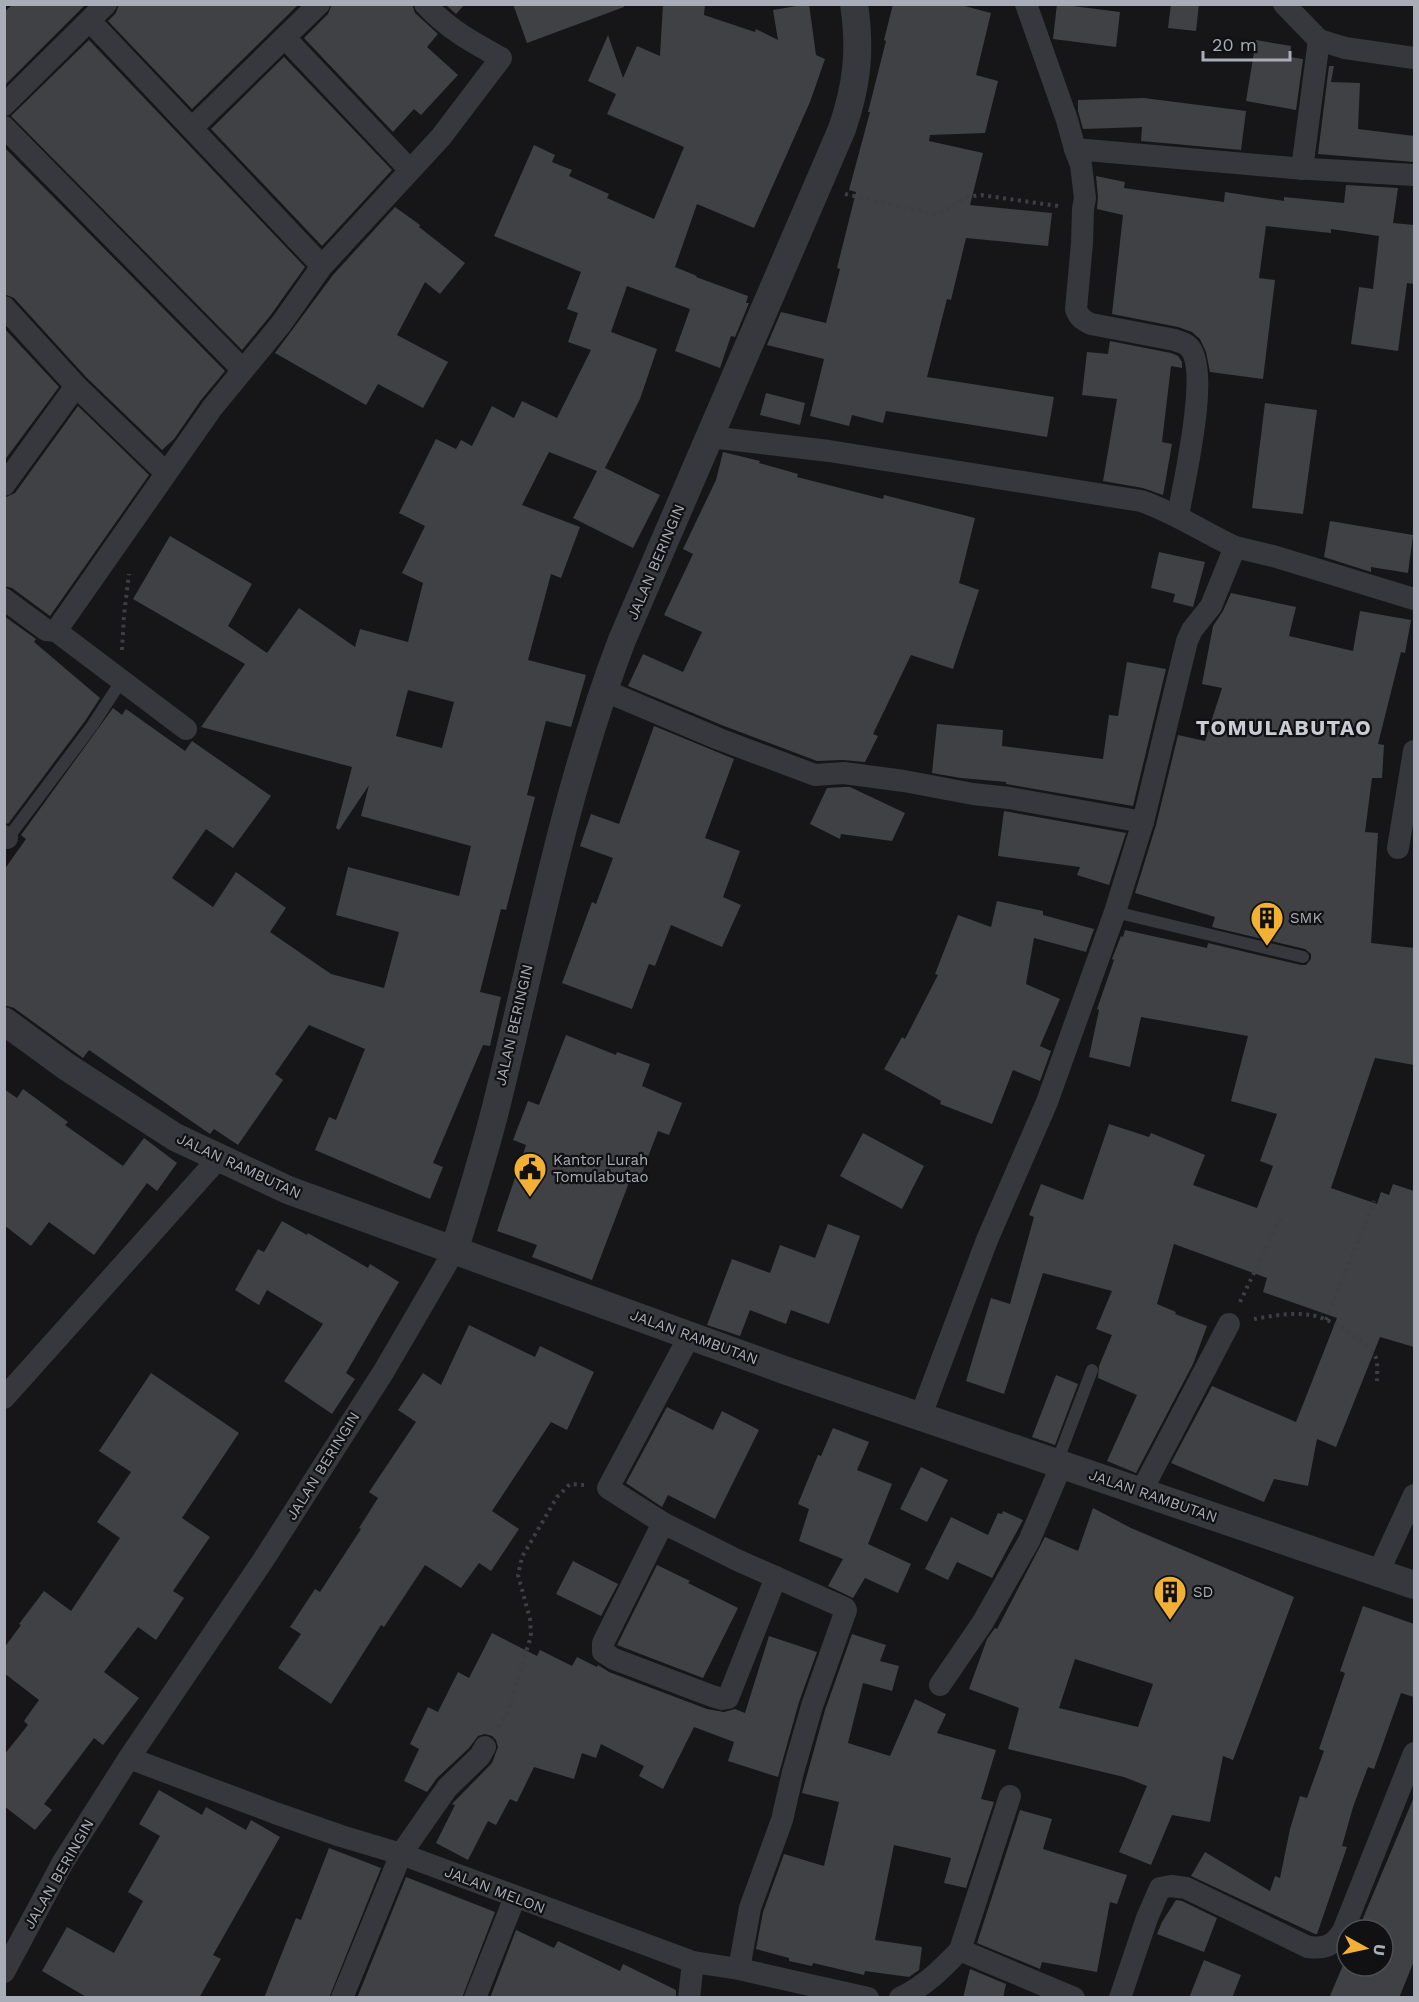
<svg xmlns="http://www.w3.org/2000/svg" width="1419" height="2002" viewBox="0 0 1419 2002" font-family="'Work Sans',sans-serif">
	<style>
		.building { fill: #404145; fill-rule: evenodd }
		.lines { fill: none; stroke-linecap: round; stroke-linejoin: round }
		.path { stroke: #3d3f44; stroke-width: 4; stroke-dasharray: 3 4.5; stroke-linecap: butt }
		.service { stroke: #37383d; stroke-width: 12 }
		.minor { stroke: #37383d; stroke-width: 22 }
		.tertiary { stroke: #37383d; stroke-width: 28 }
		.labels { text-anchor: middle; stroke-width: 4.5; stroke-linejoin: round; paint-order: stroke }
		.street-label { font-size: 15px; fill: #a8adb8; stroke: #111113 }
		.poi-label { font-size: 15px; fill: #a8adb8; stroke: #111113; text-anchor: start }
		.district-label { font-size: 21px; font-weight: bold; letter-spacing: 1.5px; fill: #c9ccd4; stroke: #111113 }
	</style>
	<rect width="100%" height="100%" fill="#161618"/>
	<g class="building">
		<path d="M 13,4 L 86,4 L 4,86 L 4,12 Z"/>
		<path d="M 119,4 L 299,4 L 192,109 L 108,21 L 116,13 Z"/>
		<path d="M 332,4 L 412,4 L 415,13 L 438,34 L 427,47 L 458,75 L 421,115 L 414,109 L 393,132 L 304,38 L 328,14 Z"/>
		<path d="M 445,4 L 465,4 L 456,14 Z"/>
		<path d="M 513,4 L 624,4 L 624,7 L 527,43 Z"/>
		<path d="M 663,4 L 705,4 L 704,15 L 755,32 L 756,29 L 778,40 L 773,10 L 809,4 L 816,55 L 825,59 L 810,102 L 754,228 L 697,204 L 675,267 L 697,276 L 696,277 L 748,296 L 746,303 L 749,303 L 735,337 L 731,336 L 720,368 L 675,351 L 690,309 L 627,286 L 611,332 L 657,349 L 640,399 L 605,468 L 660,495 L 633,548 L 573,518 L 597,471 L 549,452 L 522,505 L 580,527 L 561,578 L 551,574 L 528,660 L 586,675 L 571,727 L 546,721 L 527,795 L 535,797 L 506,910 L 501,909 L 480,992 L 501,997 L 490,1046 L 483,1045 L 433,1163 L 443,1167 L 430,1199 L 315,1150 L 329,1117 L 336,1120 L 365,1049 L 309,1025 L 275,1074 L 283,1080 L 238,1145 L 214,1129 L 210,1134 L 89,1050 L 83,1058 L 14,1008 L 4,1005 L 4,870 L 26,839 L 21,835 L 113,708 L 122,715 L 126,709 L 185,751 L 192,741 L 271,796 L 233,848 L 206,829 L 172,878 L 213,907 L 236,872 L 286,908 L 270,932 L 331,974 L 384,988 L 399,932 L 336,915 L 348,867 L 459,896 L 471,846 L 361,816 L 369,785 L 339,830 L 336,828 L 352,767 L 201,727 L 245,664 L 133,599 L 170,536 L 252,584 L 228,626 L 267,653 L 299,608 L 355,647 L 360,629 L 408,642 L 423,583 L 402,573 L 425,526 L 399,513 L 436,439 L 456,449 L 461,440 L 472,446 L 492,406 L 514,418 L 522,401 L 557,418 L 591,350 L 568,342 L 578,313 L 567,309 L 581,272 L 494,236 L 534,145 L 555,155 L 552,162 L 572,170 L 569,176 L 609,194 L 607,198 L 654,219 L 684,147 L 607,114 L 616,94 L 588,81 L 608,35 L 623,78 L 637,46 L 660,56 ZM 408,690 L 454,702 L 442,748 L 396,736 Z"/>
		<path d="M 893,4 L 957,4 L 991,13 L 976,75 L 998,81 L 985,133 L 930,135 L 929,141 L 983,153 L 970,205 L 1052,213 L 1048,246 L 966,238 L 951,300 L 947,299 L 927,377 L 1054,397 L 1047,437 L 886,411 L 883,423 L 852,415 L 849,426 L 810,416 L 824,359 L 767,345 L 781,312 L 826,323 L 840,269 L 837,268 L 856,192 L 849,190 L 870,112 L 868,112 L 886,41 L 884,40 Z"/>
		<path d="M 1057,4 L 1120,12 L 1116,47 L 1053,39 Z"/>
		<path d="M 1171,4 L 1199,4 L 1196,31 L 1168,28 Z"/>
		<path d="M 89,40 L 305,267 L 270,316 L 242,350 L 11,116 Z"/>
		<path d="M 1256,40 L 1291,46 L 1290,57 L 1303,59 L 1296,110 L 1246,101 Z"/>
		<path d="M 284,57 L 392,170 L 322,246 L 211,129 Z"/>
		<path d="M 1329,66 L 1334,66 L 1331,82 L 1360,83 L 1358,129 L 1414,136 L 1414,162 L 1318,154 Z"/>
		<path d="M 1144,98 L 1246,111 L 1241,150 L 1141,141 L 1142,127 L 1083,129 L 1078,111 L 1078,100 Z"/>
		<path d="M 4,147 L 225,371 L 201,400 L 174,439 L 162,450 L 86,377 L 14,298 L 4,294 Z"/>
		<path d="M 1096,176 L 1125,182 L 1124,188 L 1224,202 L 1225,192 L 1284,201 L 1284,197 L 1344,203 L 1346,185 L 1398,188 L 1393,223 L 1414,225 L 1414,284 L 1407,283 L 1398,351 L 1351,344 L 1359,287 L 1373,289 L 1379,236 L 1331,229 L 1331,233 L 1266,226 L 1259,278 L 1275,280 L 1263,379 L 1210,372 L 1206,352 L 1200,339 L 1192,332 L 1178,327 L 1112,314 L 1123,215 L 1097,209 L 1098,197 Z"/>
		<path d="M 395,207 L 420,225 L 419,227 L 465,263 L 440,294 L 425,282 L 397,335 L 448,362 L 423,408 L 378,384 L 366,405 L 275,353 L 333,275 Z"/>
		<path d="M 4,328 L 59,387 L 4,461 Z"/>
		<path d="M 1110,341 L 1171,353 L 1178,356 L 1182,362 L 1182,368 L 1171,366 L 1162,442 L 1172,444 L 1163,495 L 1143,488 L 1103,481 L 1117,399 L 1082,395 L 1087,352 L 1108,354 Z"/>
		<path d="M 766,393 L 805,403 L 800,425 L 760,415 Z"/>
		<path d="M 1265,403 L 1317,410 L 1303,514 L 1252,508 Z"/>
		<path d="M 78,406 L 149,475 L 50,616 L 12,588 L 4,586 L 4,498 L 15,493 Z"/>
		<path d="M 723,452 L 760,461 L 759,463 L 798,474 L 797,477 L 883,499 L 884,495 L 975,518 L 959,583 L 979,590 L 953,669 L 911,655 L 873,734 L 878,736 L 865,762 L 843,760 L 817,761 L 724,726 L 628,686 L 643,654 L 683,672 L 702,632 L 664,615 L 693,554 L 683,549 L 716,480 Z"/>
		<path d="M 1330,521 L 1413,535 L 1408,573 L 1371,567 L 1371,572 L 1324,557 Z"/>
		<path d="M 1159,552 L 1205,562 L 1193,607 L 1173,602 L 1175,594 L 1151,588 Z"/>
		<path d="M 1231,593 L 1296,607 L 1289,636 L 1353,651 L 1360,611 L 1411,620 L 1405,653 L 1401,652 L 1378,744 L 1384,745 L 1382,778 L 1372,778 L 1365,832 L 1378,833 L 1371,943 L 1414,948 L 1414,1065 L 1375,1058 L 1331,1188 L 1377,1204 L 1381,1192 L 1389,1195 L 1393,1184 L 1414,1191 L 1414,1347 L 1380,1337 L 1336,1447 L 1317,1439 L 1308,1486 L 1274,1479 L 1264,1502 L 1171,1463 L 1212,1386 L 1296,1422 L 1337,1318 L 1263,1292 L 1267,1278 L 1174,1244 L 1157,1304 L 1176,1312 L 1175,1314 L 1207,1326 L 1193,1364 L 1136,1473 L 1107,1461 L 1137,1395 L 1098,1378 L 1099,1366 L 1112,1335 L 1096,1329 L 1112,1291 L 1043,1273 L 1004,1394 L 966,1381 L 991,1298 L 1010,1304 L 1034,1217 L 1029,1215 L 1041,1184 L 1083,1200 L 1109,1124 L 1149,1137 L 1151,1133 L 1205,1155 L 1193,1185 L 1257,1208 L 1273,1166 L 1260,1161 L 1277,1114 L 1231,1101 L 1248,1036 L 1141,1017 L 1130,1067 L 1089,1057 L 1099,1010 L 1097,1009 L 1114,960 L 1112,959 L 1121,936 L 1123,937 L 1125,930 L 1207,948 L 1208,943 L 1301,965 L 1306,965 L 1311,959 L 1311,954 L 1305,949 L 1212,927 L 1215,917 L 1135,893 L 1156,825 L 1178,735 L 1205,741 L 1222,688 L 1202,684 L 1213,626 L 1223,611 Z"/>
		<path d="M 4,616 L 36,639 L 34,642 L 100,698 L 85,721 L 8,824 L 4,822 Z"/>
		<path d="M 1127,662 L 1166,669 L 1133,806 L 1006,784 L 1006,782 L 961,778 L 932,773 L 937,724 L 1003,730 L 1002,746 L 1103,759 L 1109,715 L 1118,716 Z"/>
		<path d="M 654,726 L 734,759 L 705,838 L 740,851 L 723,897 L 741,905 L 722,947 L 671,925 L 655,966 L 649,964 L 632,1009 L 562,983 L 592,902 L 596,904 L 613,858 L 580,846 L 591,814 L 619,824 Z"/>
		<path d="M 844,787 L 850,787 L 905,813 L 892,841 L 841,834 L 840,839 L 810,824 L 827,788 Z"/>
		<path d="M 1004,811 L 1126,833 L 1109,885 L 1077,875 L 1080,867 L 998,856 Z"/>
		<path d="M 997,901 L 1043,911 L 1043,915 L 1094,929 L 1086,952 L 1034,938 L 1026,984 L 1060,999 L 1040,1046 L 1051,1051 L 1040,1081 L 1013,1070 L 992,1124 L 940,1104 L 941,1101 L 884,1069 L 902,1037 L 905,1039 L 938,975 L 935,974 L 958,915 L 991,927 Z"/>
		<path d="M 566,1035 L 616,1055 L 617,1052 L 650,1064 L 642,1086 L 682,1103 L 669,1135 L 658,1131 L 641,1175 L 633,1172 L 592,1280 L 532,1257 L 537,1245 L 497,1231 L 526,1145 L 513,1140 L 528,1101 L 539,1105 Z"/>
		<path d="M 4,1089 L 17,1098 L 23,1089 L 68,1122 L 65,1125 L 123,1166 L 144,1138 L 177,1163 L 157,1191 L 147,1183 L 94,1255 L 49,1222 L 31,1246 L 4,1225 Z"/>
		<path d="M 863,1133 L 924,1166 L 902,1209 L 840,1176 Z"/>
		<path d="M 282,1221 L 307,1235 L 308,1233 L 368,1268 L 370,1264 L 399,1282 L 346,1373 L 355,1379 L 332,1414 L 284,1381 L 323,1324 L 267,1290 L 259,1305 L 235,1290 L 258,1249 L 264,1252 Z"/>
		<path d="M 828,1224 L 860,1236 L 829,1324 L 791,1310 L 786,1324 L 750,1310 L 740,1336 L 707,1325 L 732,1259 L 770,1273 L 780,1245 L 815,1258 Z"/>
		<path d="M 469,1325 L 535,1357 L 540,1346 L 594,1372 L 567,1430 L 551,1422 L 492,1511 L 519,1529 L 491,1571 L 479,1563 L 461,1588 L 425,1565 L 384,1627 L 381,1625 L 331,1704 L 278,1668 L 301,1634 L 290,1627 L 315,1589 L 320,1592 L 361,1529 L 359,1528 L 378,1498 L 369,1492 L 416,1422 L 398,1410 L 423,1373 L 441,1385 Z"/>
		<path d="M 151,1373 L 239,1433 L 182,1518 L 210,1537 L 173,1591 L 184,1598 L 156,1640 L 138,1627 L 104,1672 L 139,1698 L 103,1745 L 94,1738 L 44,1804 L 52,1810 L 35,1830 L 4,1806 L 4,1755 L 28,1725 L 24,1721 L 39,1700 L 4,1673 L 4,1648 L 21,1625 L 19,1624 L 44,1591 L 71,1611 L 120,1538 L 97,1522 L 131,1472 L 99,1451 Z"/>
		<path d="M 1056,1375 L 1078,1384 L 1055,1445 L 1032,1437 Z"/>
		<path d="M 667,1407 L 713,1430 L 722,1411 L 759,1430 L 715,1519 L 668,1495 L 662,1507 L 626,1483 Z"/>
		<path d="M 833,1428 L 869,1442 L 857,1470 L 892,1484 L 868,1544 L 911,1564 L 898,1593 L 865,1578 L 853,1598 L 828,1586 L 843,1559 L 799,1541 L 809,1509 L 798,1504 L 818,1455 L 821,1456 Z"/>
		<path d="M 921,1467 L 948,1480 L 927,1522 L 900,1509 Z"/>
		<path d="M 1093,1508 L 1131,1528 L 1294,1597 L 1233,1760 L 1223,1756 L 1210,1822 L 1172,1815 L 1151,1865 L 1119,1852 L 1147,1786 L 1124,1777 L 1008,1749 L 1019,1708 L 969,1689 L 987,1639 L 995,1628 L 997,1629 L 1045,1537 L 1078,1551 ZM 1075,1659 L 1153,1684 L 1138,1727 L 1059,1708 Z"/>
		<path d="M 1003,1511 L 1023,1520 L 992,1578 L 957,1562 L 948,1580 L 925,1569 L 951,1517 L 988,1535 L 998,1513 L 1002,1514 Z"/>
		<path d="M 573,1561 L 618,1584 L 601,1616 L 556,1594 Z"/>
		<path d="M 657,1565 L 690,1581 L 688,1583 L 738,1608 L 703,1678 L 617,1645 Z"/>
		<path d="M 1363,1606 L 1414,1624 L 1414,1697 L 1401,1693 L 1374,1769 L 1368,1767 L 1353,1807 L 1342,1846 L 1347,1847 L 1317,1934 L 1315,1934 L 1191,1876 L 1205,1852 L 1270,1891 L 1275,1876 L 1280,1878 L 1290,1829 L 1300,1796 L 1307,1798 L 1324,1751 L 1319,1749 L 1345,1673 L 1340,1671 Z"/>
		<path d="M 492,1633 L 537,1656 L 540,1650 L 572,1666 L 577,1657 L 597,1667 L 598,1665 L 609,1672 L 707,1709 L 724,1712 L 735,1709 L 745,1713 L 769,1636 L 817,1652 L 799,1702 L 778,1777 L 728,1761 L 734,1742 L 694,1727 L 663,1789 L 639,1776 L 644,1766 L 601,1744 L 596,1758 L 582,1753 L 574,1779 L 534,1767 L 517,1802 L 510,1799 L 496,1825 L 488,1821 L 468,1860 L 436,1843 L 455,1805 L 452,1804 L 492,1763 L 498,1747 L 496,1740 L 492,1736 L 485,1734 L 478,1736 L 469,1748 L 437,1778 L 427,1792 L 404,1781 L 419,1749 L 410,1744 L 428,1707 L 438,1712 L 458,1672 L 469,1678 Z"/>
		<path d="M 852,1634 L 886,1645 L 880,1661 L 899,1666 L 892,1691 L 863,1683 L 848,1743 L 890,1756 L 915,1699 L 946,1714 L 937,1733 L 996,1750 L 981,1799 L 994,1802 L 966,1888 L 944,1883 L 951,1858 L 894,1845 L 875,1940 L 922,1947 L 919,1970 L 909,1977 L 865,1971 L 864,1975 L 813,1963 L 812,1966 L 789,1961 L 789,1958 L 756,1949 L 763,1912 L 784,1854 L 824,1866 L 839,1802 L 802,1793 L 825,1710 Z"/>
		<path d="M 159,1790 L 202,1815 L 206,1807 L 246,1830 L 251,1820 L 280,1837 L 213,1955 L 221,1959 L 199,1998 L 88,1998 L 42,1971 L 67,1927 L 114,1953 L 143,1901 L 128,1892 L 160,1836 L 139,1824 Z"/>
		<path d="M 1414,1797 L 1414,1961 L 1399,1998 L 1329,1998 L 1347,1956 L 1347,1966 L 1383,1966 L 1383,1930 L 1358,1930 Z"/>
		<path d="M 1020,1810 L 1052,1819 L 1043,1849 L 1127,1875 L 1117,1904 L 1110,1902 L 1097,1972 L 1042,1962 L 1040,1969 L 977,1943 Z"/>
		<path d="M 329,1848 L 381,1868 L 329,1998 L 264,1998 L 296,1918 L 301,1920 Z"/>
		<path d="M 406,1877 L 495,1912 L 462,1998 L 357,1998 Z"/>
		<path d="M 1176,1900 L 1182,1901 L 1217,1918 L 1204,1952 L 1157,1934 L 1162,1922 Z"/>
		<path d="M 516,1930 L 554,1948 L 558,1941 L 620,1971 L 623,1964 L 676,1990 L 676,1998 L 490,1998 Z"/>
		<path d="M 1204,1960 L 1241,1975 L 1232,1998 L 1189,1998 Z"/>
		<path d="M 970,1969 L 1006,1984 L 1003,1998 L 963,1998 Z"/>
	</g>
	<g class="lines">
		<g class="path">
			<path d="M 845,194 L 934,214 L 950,208 L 967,197 L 981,195 L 1058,206"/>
			<path d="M 122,650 L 124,615 L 129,574"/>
			<path d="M 1240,1302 L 1281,1217"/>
			<path d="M 1254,1319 C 1271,1316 1293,1312 1310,1315 C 1328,1317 1369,1341 1376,1358 C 1378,1364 1377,1374 1377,1381"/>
			<path d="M 1326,1320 L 1374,1201"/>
			<path d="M 498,1727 L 508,1711 L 531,1636 L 530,1619 L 518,1575 L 522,1557 L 557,1497 L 570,1484 L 584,1485"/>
		</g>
		<g class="service">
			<path d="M 5,842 L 92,726 L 122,680"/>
			<path d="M 1115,912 L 1303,957"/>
			<path d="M 1057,1462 L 1092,1370"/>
		</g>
		<g class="minor">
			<path d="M 1026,4 L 1067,120 L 1075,149"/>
			<path d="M 1284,4 L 1319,40 L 1345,48 L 1414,58"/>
			<path d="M 90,21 L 322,266"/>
			<path d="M 286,39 L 410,170"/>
			<path d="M 4,105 L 106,4"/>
			<path d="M 4,127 L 242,369"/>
			<path d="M 192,128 L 319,4"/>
			<path d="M 1302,169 L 1319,40"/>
			<path d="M 4,307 L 76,386 L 166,473"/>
			<path d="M 710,437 L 829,451 L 1141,501 C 1174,512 1203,532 1235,547"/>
			<path d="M 4,485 L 76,386"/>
			<path d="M 1178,516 C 1183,485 1212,367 1188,346 C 1185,343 1179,342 1175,340 L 1091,324 C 1083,320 1079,318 1076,309 L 1082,243 L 1083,209 L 1085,198 L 1081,165 L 1075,149 L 1293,168 L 1414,175"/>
			<path d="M 4,599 L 46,630 L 56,631 L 212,408 L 281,324 L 322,266 L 441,137 L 501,58 C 472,42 448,29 425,4"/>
			<path d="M 56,631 L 186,729"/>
			<path d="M 603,690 L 719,739 L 815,775 L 844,773 L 904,781 L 973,794 L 1009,798 L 1143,822"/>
			<path d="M 4,836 L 7,838"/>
			<path d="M 1398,848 L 1414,751"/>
			<path d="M 690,1335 L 608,1488 L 663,1523 L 737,1560 L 845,1608 L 846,1610 L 812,1706 L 793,1772 L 782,1820 L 750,1908 L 739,1969"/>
			<path d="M 4,1398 L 218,1159"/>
			<path d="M 921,1415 L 987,1240 L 1047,1102 L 1115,912 L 1143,822 L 1187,641 L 1192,630 L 1211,606 L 1235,547 L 1273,556 L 1414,599"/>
			<path d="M 1141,1492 L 1229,1324"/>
			<path d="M 663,1523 L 603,1643 L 603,1652 L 614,1659 L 712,1696 L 722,1699 L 728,1698 L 776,1577"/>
			<path d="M 1378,1573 L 1414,1495"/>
			<path d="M 940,1685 L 983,1622 L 1029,1541 L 1062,1464"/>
			<path d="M 129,1758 L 275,1813 L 341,1836 L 401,1854 L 693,1962 L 739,1969 L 868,1998"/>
			<path d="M 960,1950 L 1010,1796"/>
			<path d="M 4,1972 L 63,1862 L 129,1758 L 262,1562 L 384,1371 L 454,1251"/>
			<path d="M 342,1998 L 401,1854 L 447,1788 L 480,1756 L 485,1747"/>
			<path d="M 475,1998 L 515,1897"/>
			<path d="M 689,1998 L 693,1962"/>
			<path d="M 900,1998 C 925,1986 942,1969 960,1950 L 1074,1998"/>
			<path d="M 1120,1998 L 1147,1918 L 1160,1888 L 1171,1886 L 1186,1888 L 1308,1947 C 1325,1949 1333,1946 1343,1931 L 1414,1753"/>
		</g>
		<g class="tertiary">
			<path d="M 4,1021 L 67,1067 L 175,1137 L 288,1190 L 787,1371 L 1414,1585"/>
			<path d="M 454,1251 C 468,1206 482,1161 494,1115 C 534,956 563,794 622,640 L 842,129 C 857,85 861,51 854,4"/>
		</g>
	</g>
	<defs>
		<g id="building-pin" transform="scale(1.725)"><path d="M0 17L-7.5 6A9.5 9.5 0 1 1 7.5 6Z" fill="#f2b134" stroke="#111113"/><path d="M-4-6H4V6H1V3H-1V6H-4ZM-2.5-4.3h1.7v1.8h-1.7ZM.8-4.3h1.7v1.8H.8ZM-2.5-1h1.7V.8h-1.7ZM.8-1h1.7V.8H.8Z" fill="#111"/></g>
		<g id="civic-pin" transform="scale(1.725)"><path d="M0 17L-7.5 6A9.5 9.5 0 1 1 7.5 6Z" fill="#f2b134" stroke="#111113"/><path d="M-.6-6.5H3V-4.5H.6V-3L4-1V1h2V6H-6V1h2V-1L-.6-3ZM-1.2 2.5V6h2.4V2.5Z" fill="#111"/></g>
	</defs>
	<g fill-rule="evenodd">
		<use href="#building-pin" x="1267" y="918"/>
		<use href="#civic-pin" x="530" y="1169"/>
		<use href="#building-pin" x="1170" y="1592"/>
	</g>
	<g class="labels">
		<g class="street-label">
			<text transform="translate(656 562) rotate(-67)" y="5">JALAN BERINGIN</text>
			<text transform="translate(514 1025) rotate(-77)" y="5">JALAN BERINGIN</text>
			<text transform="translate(239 1166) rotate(25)" y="5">JALAN RAMBUTAN</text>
			<text transform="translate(694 1337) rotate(20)" y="5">JALAN RAMBUTAN</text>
			<text transform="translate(323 1466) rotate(-58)" y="5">JALAN BERINGIN</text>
			<text transform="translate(1153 1496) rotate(19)" y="5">JALAN RAMBUTAN</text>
			<text transform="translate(59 1874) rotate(-60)" y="5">JALAN BERINGIN</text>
			<text transform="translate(495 1890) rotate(21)" y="5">JALAN MELON</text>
		</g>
		<g class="poi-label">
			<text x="1290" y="923">SMK</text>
			<text x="553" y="1165">Kantor Lurah<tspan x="553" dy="17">Tomulabutao</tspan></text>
			<text x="1193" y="1597">SD</text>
		</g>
		<g class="district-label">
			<text x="1284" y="735">TOMULABUTAO</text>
		</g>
	</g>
	<rect width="1419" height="2002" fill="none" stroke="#a8adb8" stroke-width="12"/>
	<g transform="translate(1365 1948) rotate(98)"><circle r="28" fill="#111113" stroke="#4d4f55" stroke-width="1.5"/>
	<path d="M0-4.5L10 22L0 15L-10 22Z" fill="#f2b134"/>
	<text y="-9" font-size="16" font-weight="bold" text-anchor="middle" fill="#a8adb8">U</text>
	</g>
	<path d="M1203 51v9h87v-9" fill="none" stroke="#a8adb8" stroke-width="3"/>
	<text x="1212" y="51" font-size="18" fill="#a8adb8" stroke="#111113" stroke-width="4.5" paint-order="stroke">20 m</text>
</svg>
